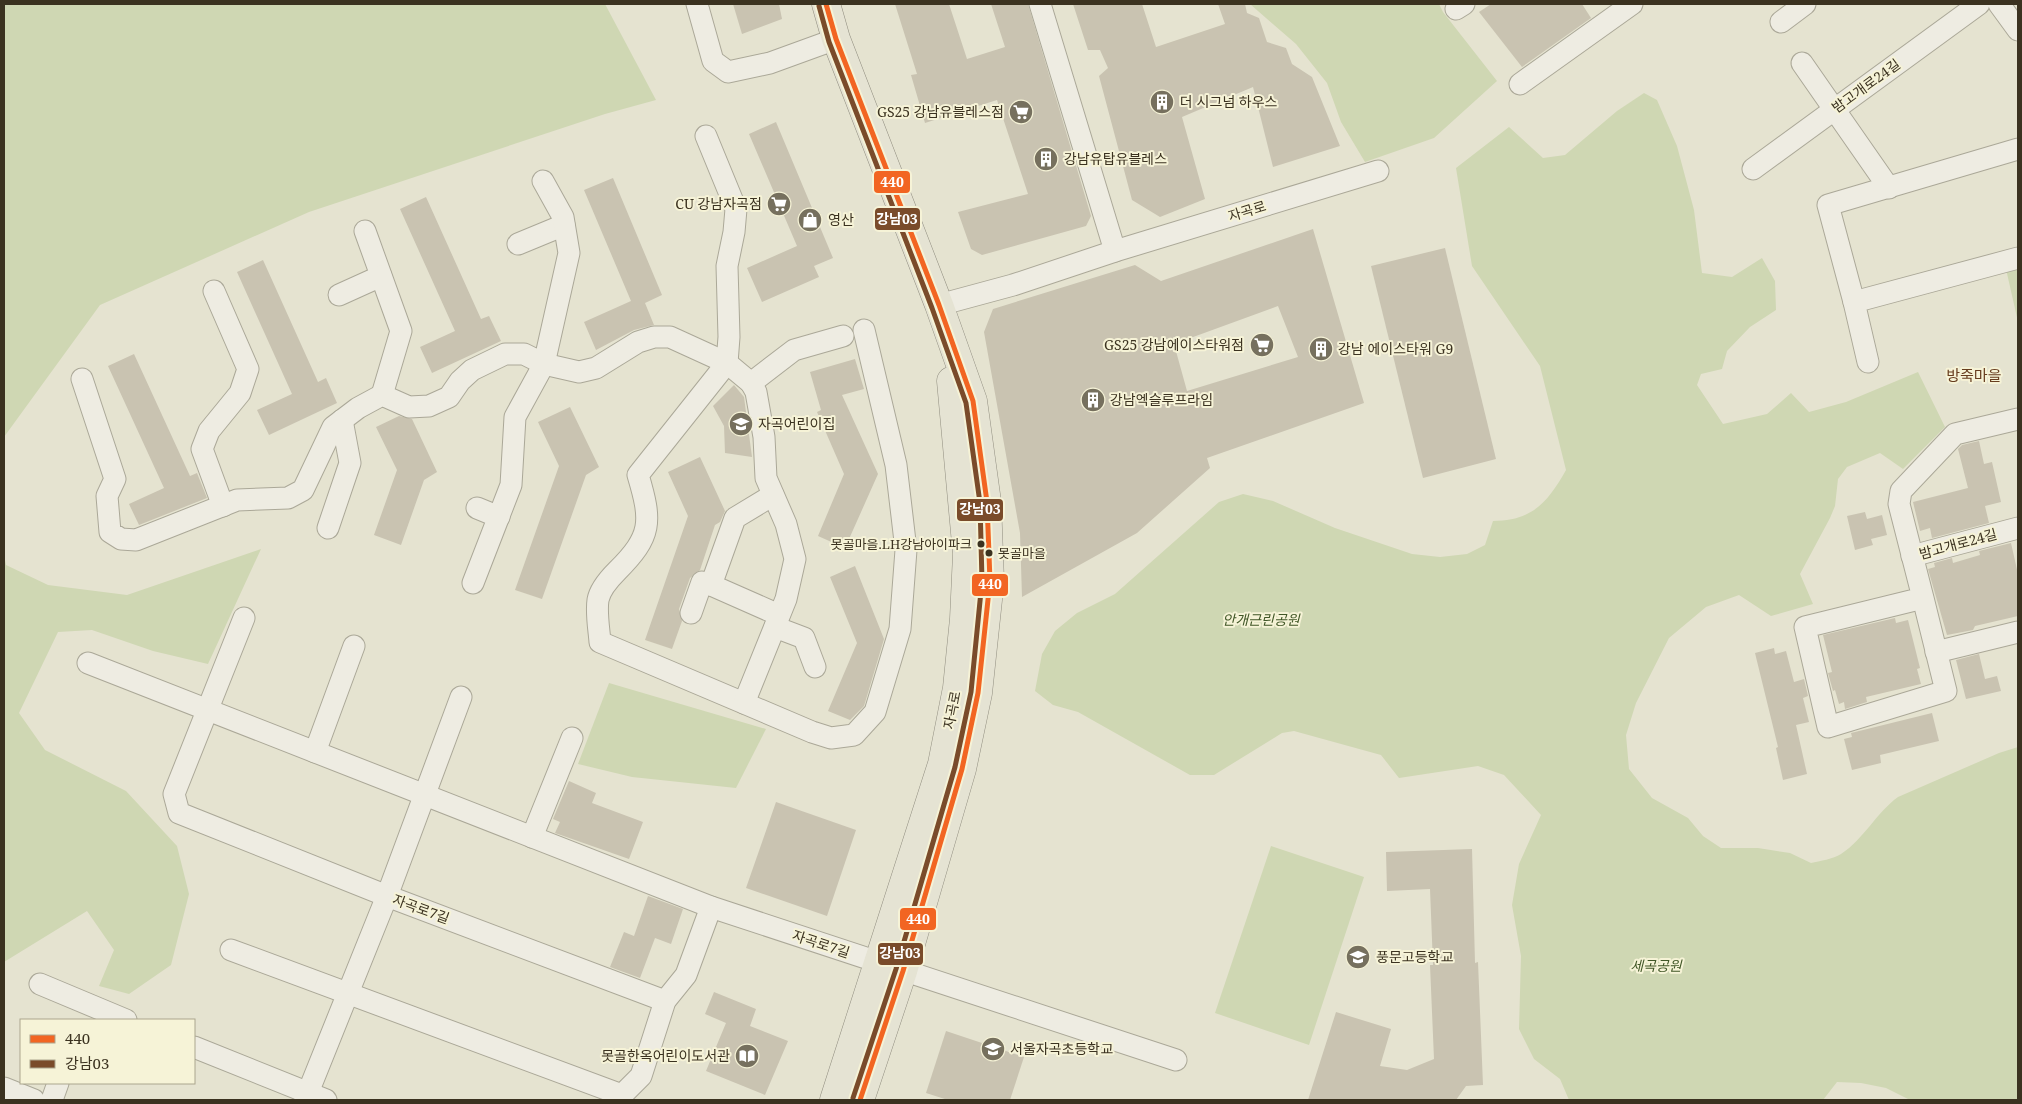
<svg xmlns="http://www.w3.org/2000/svg" width="2022" height="1104" viewBox="0 0 2022 1104" font-family="'Noto Serif','Noto Sans KR',serif">
	<style>
		.green { fill: #cfd7b3 }
		.building { fill: #c9c3b1; fill-rule: evenodd }
		.lines { fill: none; stroke-linecap: round; stroke-linejoin: round }
		.minor-casing { stroke: #aba898; stroke-width: 23 }
		.major-casing { stroke: #908d7f; stroke-width: 29 }
		.minor { stroke: #eeece2; stroke-width: 21 }
		.major { stroke: #e5e3d3; stroke-width: 28 }
		.bus-1-casing { stroke: #f6f3d7; stroke-width: 9 }
		.bus-2-casing { stroke: #f6f3d7; stroke-width: 9 }
		.bus-1 { stroke: #f26522; stroke-width: 5 }
		.bus-2 { stroke: #7a4b2a; stroke-width: 5 }
		.bus-dot { fill: #3b3220; stroke: #f6f3d7; stroke-width: 2 }
		.labels { text-anchor: middle; stroke-width: 4; stroke-linejoin: round; paint-order: stroke }
		.bus-label { font-size: 13px; fill: #3b3220; stroke: #f6f3d7; text-anchor: end }
		.street-label { font-size: 14px; fill: #3b3220; stroke: #f6f3d7 }
		.poi-label { font-size: 14px; fill: #3b3220; stroke: #f6f3d7; text-anchor: start }
		.park-label { font-size: 14px; font-style: italic; fill: #415727; stroke: #f6f3d7 }
		.neighbourhood-label { font-size: 15px; fill: #673d1f; stroke: #f6f3d7 }
		.line-badge { stroke: #f6f3d7; stroke-width: 2 }
		.badge-label { font-size: 14px; text-anchor: middle; font-weight: bold; fill: #fff }
	</style>
	<rect width="100%" height="100%" fill="#e5e3d0"/>
	<g class="green">
		<path d="M 4,4 L 605,4 L 656,100 L 605,114 L 309,212 L 100,305 L 4,437 Z"/>
		<path d="M 1250,4 L 1439,4 L 1443,12 L 1497,81 L 1434,138 L 1365,162 L 1341,122 L 1327,83 L 1296,44 Z"/>
		<path d="M 1644,93 L 1657,100 L 1677,146 L 1694,210 L 1702,273 L 1732,277 L 1762,258 L 1775,281 L 1776,310 L 1750,327 L 1727,351 L 1722,369 L 1701,374 L 1697,385 L 1723,424 L 1767,414 L 1791,393 L 1809,412 L 1846,402 L 1918,372 L 1945,427 L 1903,469 L 1880,453 L 1847,467 L 1838,479 L 1835,506 L 1830,518 L 1800,574 L 1813,604 L 1771,616 L 1739,595 L 1706,607 L 1669,638 L 1636,703 L 1626,735 L 1629,769 L 1652,798 L 1688,818 L 1703,836 L 1721,848 L 1758,848 L 1790,853 L 1811,863 C 1820,861 1833,859 1841,854 C 1864,839 1876,813 1898,797 L 1999,753 L 2018,747 L 2018,1100 L 1910,1100 L 1886,1088 L 1861,1083 L 1837,1082 L 1823,1100 L 1569,1100 L 1560,1079 L 1534,1059 L 1519,1029 L 1521,956 L 1512,905 L 1519,864 L 1541,815 L 1504,775 L 1478,766 L 1399,778 L 1381,755 L 1294,731 L 1282,733 L 1214,775 L 1190,775 L 1078,712 L 1053,705 L 1035,691 L 1042,654 L 1055,631 L 1077,613 L 1115,594 L 1219,502 L 1243,494 L 1273,501 L 1335,528 L 1412,554 L 1440,557 L 1467,554 L 1485,545 L 1493,521 C 1532,521 1548,502 1566,470 L 1540,366 L 1472,266 L 1456,168 L 1509,127 L 1543,158 L 1565,155 L 1617,111 Z"/>
		<path d="M 2018,266 L 2018,322 L 2006,269 Z"/>
		<path d="M 261,549 L 208,664 L 153,651 L 92,630 L 58,632 L 19,713 L 45,750 L 126,791 L 177,846 L 189,894 L 171,965 L 129,994 L 99,986 L 114,950 L 87,911 L 4,962 L 4,555 L 6,565 L 48,585 L 127,595 Z"/>
		<path d="M 609,683 L 766,729 L 736,788 L 632,777 L 578,764 Z"/>
		<path d="M 1271,846 L 1364,877 L 1309,1045 L 1215,1013 Z"/>
	</g>
	<g class="building">
		<path d="M 733,4 L 779,4 L 782,19 L 742,34 Z"/>
		<path d="M 895,4 L 949,4 L 967,59 L 1005,47 L 991,4 L 1028,4 L 1091,216 L 1086,226 L 982,255 L 971,249 L 958,212 L 1028,194 L 997,100 L 925,123 L 911,75 L 917,74 Z"/>
		<path d="M 1073,4 L 1142,4 L 1156,47 L 1225,24 L 1218,4 L 1245,4 L 1247,13 L 1259,18 L 1267,42 L 1286,48 L 1292,64 L 1312,77 L 1340,146 L 1273,167 L 1253,87 L 1182,117 L 1205,199 L 1160,217 L 1132,200 L 1099,76 L 1108,68 L 1100,50 L 1088,50 Z"/>
		<path d="M 1491,4 L 1582,4 L 1591,18 L 1522,67 L 1479,12 Z"/>
		<path d="M 776,122 L 833,258 L 814,266 L 819,277 L 762,302 L 747,268 L 797,246 L 749,134 Z"/>
		<path d="M 613,178 L 662,295 L 645,303 L 654,325 L 634,330 L 596,350 L 584,322 L 631,301 L 584,190 Z"/>
		<path d="M 426,197 L 481,319 L 489,316 L 501,341 L 432,373 L 420,347 L 455,331 L 400,209 Z"/>
		<path d="M 1313,229 L 1364,403 L 1207,458 L 1210,468 L 1137,533 L 1022,597 L 1020,533 L 984,332 L 993,309 L 1135,265 L 1161,281 ZM 1278,306 L 1298,357 L 1187,391 L 1174,344 Z"/>
		<path d="M 1445,248 L 1496,459 L 1423,478 L 1371,266 Z"/>
		<path d="M 263,260 L 318,382 L 326,378 L 337,403 L 269,435 L 257,410 L 292,394 L 237,272 Z"/>
		<path d="M 134,354 L 190,476 L 197,473 L 207,498 L 139,525 L 129,504 L 164,488 L 108,366 Z"/>
		<path d="M 855,359 L 864,389 L 842,395 L 878,474 L 845,548 L 818,536 L 844,474 L 817,412 L 821,410 L 810,372 Z"/>
		<path d="M 734,385 L 744,397 L 752,457 L 725,453 L 724,426 L 713,406 Z"/>
		<path d="M 570,407 L 599,467 L 586,475 L 542,599 L 515,590 L 559,466 L 538,422 Z"/>
		<path d="M 399,416 L 412,419 L 437,472 L 424,480 L 401,545 L 374,535 L 397,470 L 376,427 Z"/>
		<path d="M 1979,441 L 1984,464 L 1992,462 L 2001,502 L 1985,506 L 1989,523 L 1932,538 L 1930,528 L 1920,531 L 1913,502 L 1968,488 L 1958,449 L 1962,445 Z"/>
		<path d="M 700,457 L 725,511 L 720,522 L 715,525 L 700,570 L 690,578 L 679,609 L 682,621 L 672,649 L 645,640 L 688,516 L 668,472 Z"/>
		<path d="M 1865,512 L 1867,519 L 1882,515 L 1887,535 L 1871,539 L 1873,545 L 1855,550 L 1847,516 Z"/>
		<path d="M 2011,543 L 2018,574 L 2018,616 L 1975,626 L 1973,630 L 1947,635 L 1928,569 L 1935,567 L 1934,563 L 1952,558 L 1953,563 L 1980,555 L 1979,551 Z"/>
		<path d="M 855,566 L 884,639 L 864,706 L 850,720 L 828,711 L 857,643 L 830,577 Z"/>
		<path d="M 1895,618 L 1896,623 L 1908,620 L 1920,668 L 1917,669 L 1921,684 L 1866,697 L 1867,702 L 1845,709 L 1844,702 L 1839,704 L 1835,690 L 1833,691 L 1828,673 L 1832,672 L 1823,635 Z"/>
		<path d="M 1774,648 L 1775,654 L 1786,651 L 1794,682 L 1804,679 L 1808,696 L 1803,698 L 1809,722 L 1796,725 L 1807,774 L 1783,780 L 1776,748 L 1778,747 L 1755,653 Z"/>
		<path d="M 1979,654 L 1985,679 L 1997,676 L 2001,691 L 1966,699 L 1956,660 Z"/>
		<path d="M 1932,713 L 1939,741 L 1880,755 L 1881,763 L 1852,770 L 1844,739 L 1852,737 L 1851,733 Z"/>
		<path d="M 569,781 L 596,793 L 592,803 L 643,822 L 629,859 L 555,833 L 560,822 L 553,819 Z"/>
		<path d="M 776,802 L 856,830 L 827,916 L 746,888 Z"/>
		<path d="M 1472,849 L 1475,963 L 1478,962 L 1483,1085 L 1466,1086 L 1456,1100 L 1308,1100 L 1336,1012 L 1391,1029 L 1380,1066 L 1407,1070 L 1434,1059 L 1430,965 L 1433,965 L 1430,889 L 1387,891 L 1386,852 Z"/>
		<path d="M 648,896 L 683,909 L 671,944 L 655,938 L 640,978 L 610,967 L 624,932 L 634,936 Z"/>
		<path d="M 714,992 L 756,1009 L 750,1026 L 788,1041 L 765,1095 L 706,1071 L 726,1023 L 705,1014 Z"/>
		<path d="M 946,1031 L 1024,1057 L 1010,1100 L 948,1100 L 926,1093 Z"/>
	</g>
	<g class="lines">
		<g class="minor-casing">
			<g id="minor">
				<path d="M 697,4 L 713,61 L 728,72 L 770,63 L 836,39"/>
				<path d="M 1040,4 L 1115,251"/>
				<path d="M 1999,4 L 2018,30"/>
				<path d="M 1456,9 L 1464,4"/>
				<path d="M 1781,22 L 1805,4"/>
				<path d="M 1802,63 L 1889,188"/>
				<path d="M 1520,84 L 1632,4"/>
				<path d="M 706,136 L 736,209 L 734,232 L 727,266 L 729,337 L 727,363 L 638,475 C 652,522 652,536 617,571 C 609,579 600,589 598,600 C 596,613 599,629 600,642 L 812,732 L 831,738 L 854,735 L 875,712 L 900,629 L 906,550 L 896,465 L 864,330"/>
				<path d="M 1753,169 L 1979,4"/>
				<path d="M 365,231 L 401,331 L 382,395"/>
				<path d="M 518,244 L 564,225"/>
				<path d="M 214,291 L 248,369 L 240,393 L 209,431 L 202,449 L 223,506"/>
				<path d="M 339,295 L 381,276"/>
				<path d="M 1854,302 L 1828,205 L 2018,149"/>
				<path d="M 939,305 L 1013,285 L 1115,251 L 1378,171"/>
				<path d="M 1868,362 L 1854,302 L 2018,258"/>
				<path d="M 82,379 L 115,479 L 107,496 L 110,532 L 121,539 L 136,540 L 237,500 L 288,498 L 303,490 L 333,427 L 358,408 L 382,395 L 409,407 L 429,406 L 449,397 L 460,381 L 472,370 L 505,354 L 524,354 L 544,364 L 579,372 L 596,368 L 638,342 L 654,337 L 670,337 L 727,363 L 751,383 L 794,350 L 843,336"/>
				<path d="M 477,508 L 499,517"/>
				<path d="M 328,528 L 350,463 L 342,420"/>
				<path d="M 1912,556 L 2018,528"/>
				<path d="M 473,583 L 511,485 L 515,417 L 544,364 L 569,253 L 563,217 L 543,181"/>
				<path d="M 711,585 L 779,615"/>
				<path d="M 1923,598 L 1946,691 L 1828,727 L 1805,627 L 1923,598 L 1899,504 L 1901,491 L 1955,434 L 2018,419"/>
				<path d="M 691,613 L 702,582 L 711,585 L 735,518 L 773,495"/>
				<path d="M 244,618 L 174,794 L 179,813 L 387,896 L 665,1001"/>
				<path d="M 775,627 L 804,638 L 815,667"/>
				<path d="M 1936,652 L 2018,632"/>
				<path d="M 88,663 L 711,907 L 1176,1060"/>
				<path d="M 744,703 L 786,599 L 795,559 L 786,524 L 766,478 L 764,437 L 756,392 L 751,383"/>
				<path d="M 315,752 L 354,646"/>
				<path d="M 532,837 L 572,738"/>
				<path d="M 231,950 L 622,1095"/>
				<path d="M 40,984 L 126,1020"/>
				<path d="M 194,1047 L 326,1100"/>
				<path d="M 4,1088 L 34,1100"/>
				<path d="M 52,1100 L 58,1083"/>
				<path d="M 305,1100 L 387,896 L 461,697"/>
				<path d="M 622,1100 L 622,1095 L 641,1076 L 665,1001 L 686,975 L 711,907"/>
			</g>
		</g>
		<g class="major-casing">
			<g id="major">
				<path d="M 826,4 L 836,39 L 939,305 L 973,401 L 987,502 L 990,581 L 978,693 L 962,769 L 903,971 L 860,1100"/>
				<path d="M 834,1100 L 942,764 L 957,688 L 964,619 L 967,554 L 951,381"/>
			</g>
		</g>
		<use href="#minor" class="minor"/>
		<use href="#major" class="major"/>
		<g class="bus-1-casing">
			<path id="bus-1" d="M 826,4 L 836,39 L 939,305 L 973,401 L 987,502 L 990,581 L 978,693 L 962,769 L 903,971 L 860,1100"/>
		</g>
		<g class="bus-2-casing">
			<path id="bus-2" d="M 819,6 L 829,42 L 932,308 L 966,403 L 980,503 L 982,581 L 971,692 L 955,767 L 896,969 L 853,1098"/>
		</g>
		<use href="#bus-1" class="bus-1"/>
		<use href="#bus-2" class="bus-2"/>
	</g>
	<defs>
		<g id="building-disc" transform="scale(1.25)"><circle r="9.5" fill="#76705e" stroke="#f6f3d7"/><path d="M-4-6H4V6H1V3H-1V6H-4ZM-2.5-4.3h1.7v1.8h-1.7ZM.8-4.3h1.7v1.8H.8ZM-2.5-1h1.7V.8h-1.7ZM.8-1h1.7V.8H.8Z" fill="#fff"/></g>
		<g id="supermarket-disc" transform="scale(1.25)"><circle r="9.5" fill="#76705e" stroke="#f6f3d7"/><path d="M-6-5.5h2.5l.6 2H6L4.5 2H-2.5L-4.4-4H-6ZM-1.5 3.2a1.3 1.3 0 1 0 .1 0ZM3 3.2a1.3 1.3 0 1 0 .1 0Z" fill="#fff"/></g>
		<g id="shop-disc" transform="scale(1.25)"><circle r="9.5" fill="#76705e" stroke="#f6f3d7"/><path d="M-5-2.5h2.3a2.7 3.5 0 0 1 5.4 0H5L5.5 6h-11ZM-1.5-2.5h3a1.5 2.3 0 0 0-3 0Z" fill="#fff"/></g>
		<g id="school-disc" transform="scale(1.25)"><circle r="9.5" fill="#76705e" stroke="#f6f3d7"/><path d="M0-5L7-2L0 1L-7-2ZM-4 1L0 2.5L4 1V4Q0 6-4 4Z" fill="#fff"/></g>
		<g id="library-disc" transform="scale(1.25)"><circle r="9.5" fill="#76705e" stroke="#f6f3d7"/><path d="M-6-4Q-3-5.5-.7-3.5V5Q-3 3-6 4ZM6-4Q3-5.5 .7-3.5V5Q3 3 6 4Z" fill="#fff"/></g>
	</defs>
	<g fill-rule="evenodd">
		<use href="#building-disc" x="1162" y="102"/>
		<use href="#supermarket-disc" x="1021" y="112"/>
		<use href="#building-disc" x="1046" y="159"/>
		<use href="#supermarket-disc" x="779" y="204"/>
		<use href="#shop-disc" x="810" y="220"/>
		<use href="#supermarket-disc" x="1262" y="345"/>
		<use href="#building-disc" x="1321" y="349"/>
		<use href="#building-disc" x="1093" y="400"/>
		<use href="#school-disc" x="741" y="424"/>
		<use href="#school-disc" x="1358" y="957"/>
		<use href="#school-disc" x="993" y="1049"/>
		<use href="#library-disc" x="747" y="1056"/>
	</g>
	<g class="bus-dot">
		<circle cx="981" cy="544" r="4.5"/>
		<circle cx="989" cy="553" r="4.5"/>
	</g>
	<g class="labels">
		<g class="bus-label">
			<text x="972" y="549">못골마을.LH강남아이파크</text>
			<text x="998" y="558" text-anchor="start">못골마을</text>
		</g>
		<g class="street-label">
			<text transform="translate(1866 86) rotate(-36)" y="5">밤고개로24길</text>
			<text transform="translate(1247 211) rotate(-17)" y="5">자곡로</text>
			<text transform="translate(1958 544) rotate(-15)" y="5">밤고개로24길</text>
			<text transform="translate(952 710) rotate(-79)" y="5">자곡로</text>
			<text transform="translate(421 909) rotate(20)" y="5">자곡로7길</text>
			<text transform="translate(821 944) rotate(18)" y="5">자곡로7길</text>
		</g>
		<g class="poi-label">
			<text x="1180" y="107">더 시그넘 하우스</text>
			<text x="1004" y="117" text-anchor="end">GS25 강남유블레스점</text>
			<text x="1064" y="164">강남유탑유블레스</text>
			<text x="762" y="209" text-anchor="end">CU 강남자곡점</text>
			<text x="828" y="225">영산</text>
			<text x="1244" y="350" text-anchor="end">GS25 강남에이스타워점</text>
			<text x="1338" y="354">강남 에이스타워 G9</text>
			<text x="1110" y="405">강남엑슬루프라임</text>
			<text x="758" y="429">자곡어린이집</text>
			<text x="1376" y="962">풍문고등학교</text>
			<text x="1010" y="1054">서울자곡초등학교</text>
			<text x="730" y="1061" text-anchor="end">못골한옥어린이도서관</text>
		</g>
		<g class="park-label">
			<text x="1261" y="625">안개근린공원</text>
			<text x="1656" y="971">세곡공원</text>
		</g>
		<g class="neighbourhood-label">
			<text x="1974" y="381">방죽마을</text>
		</g>
	</g>
	<g class="line-badge">
		<rect x="873" y="170" width="38" height="24" rx="5" fill="#f26522"/>
		<rect x="874" y="207" width="47" height="24" rx="5" fill="#7a4b2a"/>
		<rect x="956" y="498" width="48" height="24" rx="5" fill="#7a4b2a"/>
		<rect x="971" y="573" width="38" height="24" rx="5" fill="#f26522"/>
		<rect x="899" y="907" width="38" height="24" rx="5" fill="#f26522"/>
		<rect x="877" y="942" width="47" height="24" rx="5" fill="#7a4b2a"/>
	</g>
	<g class="badge-label">
		<text x="892" y="187">440</text>
		<text x="897" y="224">강남03</text>
		<text x="980" y="514">강남03</text>
		<text x="990" y="589">440</text>
		<text x="918" y="924">440</text>
		<text x="900" y="958">강남03</text>
	</g>
	<rect width="2022" height="1104" fill="none" stroke="#3b3220" stroke-width="10"/>
	<rect x="20" y="1019" width="175" height="65" fill="#f6f3d7" stroke="#aba68e"/>
	<rect x="30" y="1035" width="25" height="8" fill="#f26522" stroke="#aba68e"/>
	<text x="65" y="1044" font-size="15" fill="#3b3220">440</text>
	<rect x="30" y="1060" width="25" height="8" fill="#7a4b2a" stroke="#aba68e"/>
	<text x="65" y="1069" font-size="15" fill="#3b3220">강남03</text>
</svg>
